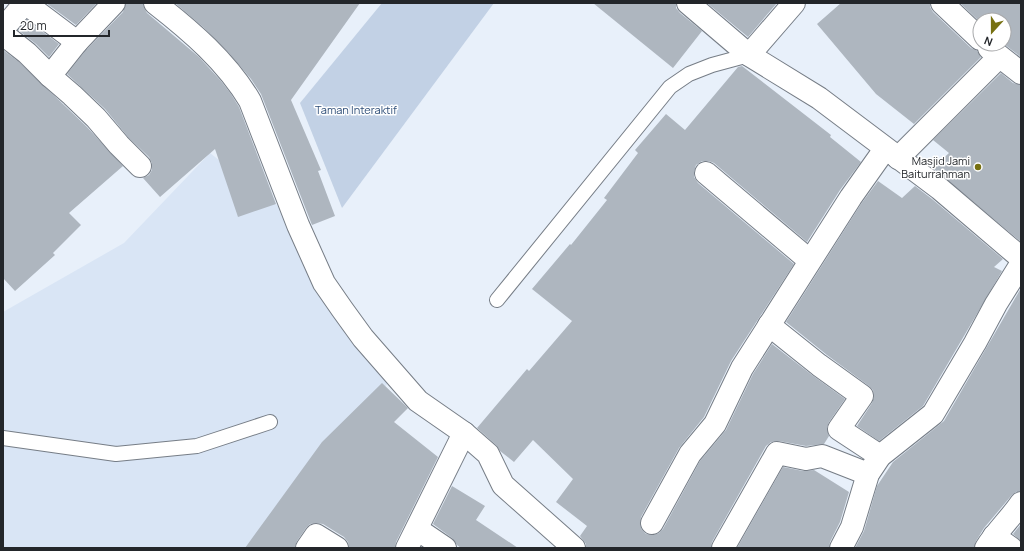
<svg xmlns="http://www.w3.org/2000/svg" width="1024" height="551" viewBox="0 0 1024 551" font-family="Manrope,sans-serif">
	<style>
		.built { fill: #d9e5f5 }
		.green { fill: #c2d1e5 }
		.building { fill: #aeb6bf }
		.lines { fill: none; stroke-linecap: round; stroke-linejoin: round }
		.lane-casing { stroke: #767d86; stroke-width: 16 }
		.street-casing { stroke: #767d86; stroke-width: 24 }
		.lane { stroke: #fff; stroke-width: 14 }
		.street { stroke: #fff; stroke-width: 22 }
		.poi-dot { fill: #767011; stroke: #fff; stroke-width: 1.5 }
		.labels { text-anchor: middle; stroke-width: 3; stroke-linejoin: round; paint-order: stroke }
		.park-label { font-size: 11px; fill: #2e4e78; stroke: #fff }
		.poi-label { font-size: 11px; fill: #23262a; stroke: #fff; text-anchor: end }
	</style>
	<rect width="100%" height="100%" fill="#e8f0fa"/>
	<path class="built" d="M 210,153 L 301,224 L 390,380 L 268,548 L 3,548 L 3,312 L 124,243 Z"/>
	<path class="green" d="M 382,3 L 494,3 L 342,208 L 300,103 Z"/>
	<g class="building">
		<path d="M 46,3 L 97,3 L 76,25 Z"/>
		<path d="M 126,3 L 143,3 L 144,8 L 147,13 L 199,57 L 221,81 L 231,94 L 239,107 L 276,204 L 238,217 L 215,149 L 160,197 L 143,178 L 149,175 L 152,170 L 152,163 L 149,157 L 128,137 L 105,109 L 67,74 L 86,50 L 123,12 Z"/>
		<path d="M 175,3 L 360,3 L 291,100 L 321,170 L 318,171 L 335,216 L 312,225 L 261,94 L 251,79 L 228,52 L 203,27 Z"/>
		<path d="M 593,3 L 676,3 L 676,8 L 680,13 L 702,31 L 673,68 Z"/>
		<path d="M 707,3 L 777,3 L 748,37 Z"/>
		<path d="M 841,3 L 930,3 L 930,7 L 933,12 L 971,48 L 977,51 L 981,57 L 914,124 L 876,94 L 817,24 Z"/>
		<path d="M 960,3 L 1021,3 L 1021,57 L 1004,44 L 1004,20 L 980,20 L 980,22 Z"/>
		<path d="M 27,20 L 59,44 L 49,57 L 36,44 L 18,30 Z"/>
		<path d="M 3,50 L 19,62 L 87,127 L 123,166 L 69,213 L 81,225 L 53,253 L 55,255 L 15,291 L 3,278 Z"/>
		<path d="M 742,66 L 831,135 L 830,137 L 861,162 L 840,190 L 807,242 L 714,163 L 709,161 L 702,161 L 696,165 L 694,171 L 694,177 L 698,183 L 794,264 L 731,361 L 704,417 L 679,448 L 641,517 L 640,524 L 642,530 L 646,534 L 653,535 L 659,533 L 663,529 L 700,461 L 726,430 L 753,374 L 772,344 L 812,375 L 845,399 L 829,422 L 827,428 L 829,436 L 824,444 L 806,446 L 779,441 L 771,442 L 766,446 L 712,542 L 711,548 L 586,548 L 586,544 L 580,536 L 587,526 L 556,502 L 573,479 L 533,440 L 514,462 L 500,451 L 496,445 L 477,428 L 527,369 L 529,371 L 572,321 L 532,289 L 570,244 L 571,245 L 607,200 L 604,198 L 638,153 L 635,150 L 666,114 L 685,130 L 738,67 Z"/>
		<path d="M 1001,73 L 1013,83 L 1021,85 L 1021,242 L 933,168 L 949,153 L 933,140 Z"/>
		<path d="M 878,181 L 902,198 L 915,186 L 932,199 L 1003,259 L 994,267 L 1002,271 L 923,406 L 879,441 L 857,426 L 872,403 L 874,397 L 873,390 L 869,386 L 827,355 L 786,322 L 861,204 Z"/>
		<path d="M 1021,288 L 1021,491 L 1016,492 L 1011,496 L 984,528 L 976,541 L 974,548 L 855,548 L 864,531 L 877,486 L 893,462 L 944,421 Z"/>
		<path d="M 382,383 L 408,408 L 394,422 L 438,457 L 396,542 L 395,548 L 349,548 L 348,542 L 344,537 L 323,524 L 316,523 L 310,524 L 306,528 L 297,541 L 295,548 L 245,548 L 322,442 Z"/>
		<path d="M 783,467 L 803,471 L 814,470 L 849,492 L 840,522 L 830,542 L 829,548 L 737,548 Z"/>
		<path d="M 452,486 L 485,506 L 476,520 L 518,548 L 461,548 L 457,545 L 452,538 L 433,524 Z"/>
		<path d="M 1021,524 L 1021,541 L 1013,534 Z"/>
	</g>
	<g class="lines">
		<g class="lane-casing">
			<g id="lane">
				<path d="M 497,300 L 670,87 L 689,74 L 712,65 L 749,55"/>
				<path d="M 3,438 L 116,454 L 197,446 L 270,422"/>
			</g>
		</g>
		<g class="street-casing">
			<g id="street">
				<path d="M 155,3 C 191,31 227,62 250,101 L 298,225 L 324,283 L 342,309 L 363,338 L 418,401 L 464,433 L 488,454 L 503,485 L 574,548"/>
				<path d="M 688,3 L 749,55 L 819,98 L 940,189 L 1021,258"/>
				<path d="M 942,3 L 980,39"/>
				<path d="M 3,29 L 25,3 L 77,42"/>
				<path d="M 3,34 L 27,53 L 50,76 L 72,95 L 96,118 L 119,145 L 140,166"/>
				<path d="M 989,48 L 1021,73"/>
				<path d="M 749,55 L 794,3"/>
				<path d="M 50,76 L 77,42 L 114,3"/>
				<path d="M 898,158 L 999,57"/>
				<path d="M 706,173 L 809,260"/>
				<path d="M 769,325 L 819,365 L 862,396 L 839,429 L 880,456"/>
				<path d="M 652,523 L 690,454 L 715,424 L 742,368 L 851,197 L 885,149"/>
				<path d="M 417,529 L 445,548"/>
				<path d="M 994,536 L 1011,548"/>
				<path d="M 307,548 L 316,535 L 337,548"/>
				<path d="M 407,548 L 464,433"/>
				<path d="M 723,548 L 777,453 L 806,459 L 822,456 L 868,474"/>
				<path d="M 841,548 L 852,527 L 868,474 L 880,456 L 933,414 L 975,343 L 996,304 L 1021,264"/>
				<path d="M 986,548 C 996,532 1010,519 1021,503"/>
			</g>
		</g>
		<use href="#lane" class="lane"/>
		<use href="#street" class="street"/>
	</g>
	<circle class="poi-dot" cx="978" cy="167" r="4"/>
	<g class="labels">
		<g class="park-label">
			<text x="356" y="114">Taman Interaktif</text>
		</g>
		<g class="poi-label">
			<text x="970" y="165">Masjid Jami<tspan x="970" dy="13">Baiturrahman</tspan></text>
		</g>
	</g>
	<rect width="1024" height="551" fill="none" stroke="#23262a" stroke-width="8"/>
	<g transform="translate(992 32) rotate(201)"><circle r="19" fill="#ffffff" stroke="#a7a8aa"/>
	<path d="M0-3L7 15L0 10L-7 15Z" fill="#767011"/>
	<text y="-6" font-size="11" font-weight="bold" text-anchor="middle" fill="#23262a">N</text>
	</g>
	<path d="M14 30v6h95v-6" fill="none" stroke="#23262a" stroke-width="2"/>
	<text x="20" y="30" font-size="12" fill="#23262a" stroke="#ffffff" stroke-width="3" paint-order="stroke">20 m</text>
</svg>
